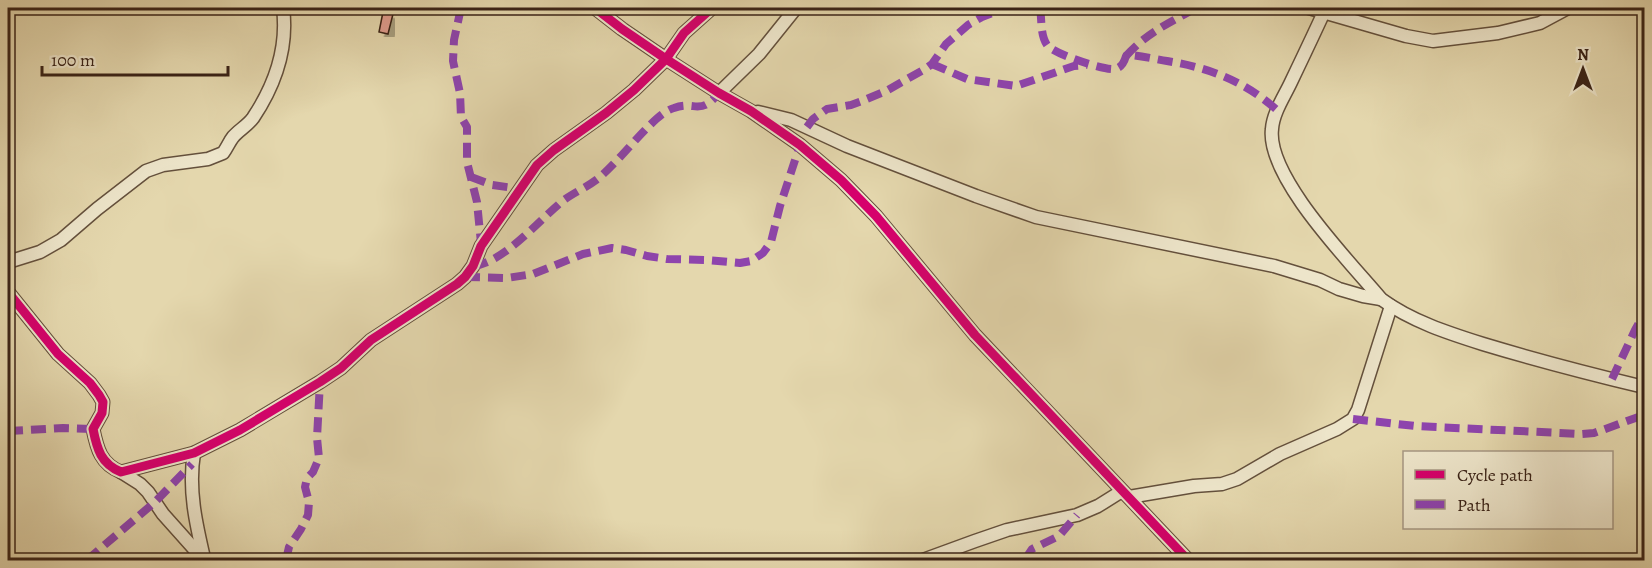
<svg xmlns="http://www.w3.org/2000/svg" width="1652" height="568" viewBox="0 0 1652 568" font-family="Alegreya,serif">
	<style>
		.building { fill: #e09d8e; stroke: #3a2317; stroke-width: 1.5; filter: url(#shadow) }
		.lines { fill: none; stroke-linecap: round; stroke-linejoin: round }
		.minor-casing { stroke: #64503c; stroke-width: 15 }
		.minor { stroke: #ede5ca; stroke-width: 12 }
		.quiet { stroke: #8e44ad; stroke-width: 8; stroke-dasharray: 15 8; stroke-linecap: butt }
		.cycleway-casing { stroke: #ede5ca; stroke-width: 13 }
		.cycleway { stroke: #d6006c; stroke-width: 9 }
	</style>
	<defs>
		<filter id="shadow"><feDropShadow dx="5.5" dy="5.5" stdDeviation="0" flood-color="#0004"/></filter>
	</defs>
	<rect width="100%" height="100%" fill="#e4d7ad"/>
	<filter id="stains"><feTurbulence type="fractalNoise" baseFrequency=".00333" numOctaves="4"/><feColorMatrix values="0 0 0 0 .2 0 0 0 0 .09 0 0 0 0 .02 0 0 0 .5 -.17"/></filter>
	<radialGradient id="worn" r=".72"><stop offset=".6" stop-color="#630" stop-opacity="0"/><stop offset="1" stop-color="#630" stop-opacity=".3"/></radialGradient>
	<path class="building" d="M 383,12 L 393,14 L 388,34 L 379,32 Z"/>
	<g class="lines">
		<g class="minor-casing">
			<g id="minor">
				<path d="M 595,8 L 622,29 L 666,59 L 719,93 L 751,111 L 800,145 L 841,180 L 876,216 L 975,335 L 1188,560"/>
				<path d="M 1309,8 L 1406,36 L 1433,41 L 1498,33 L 1540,23 L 1568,8"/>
				<path d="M 1324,12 C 1313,36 1302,59 1291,82 C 1284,97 1273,113 1272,129 C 1266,177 1351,263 1381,299 C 1411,321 1448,333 1483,344 C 1536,360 1590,374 1644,387"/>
				<path d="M 719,93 L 759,54 L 796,8"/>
				<path d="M 758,112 L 791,120 L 847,146 L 976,196 L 1036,217 L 1274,266 L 1320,280 L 1339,289 L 1363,296 L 1381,299"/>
				<path d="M 8,262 L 40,252 L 61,240 L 97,209 L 146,171 L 163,165 L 208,159 L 223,153 C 227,148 229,142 233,137 C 239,130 247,126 253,118 C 275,85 288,47 283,8"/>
				<path d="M 8,292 L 58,354 L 90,383 L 99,395 L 103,402 L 102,413 L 93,429 C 97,449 101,464 121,472 L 194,453 L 240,430 L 320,382 L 341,368 L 371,340 L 457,284 L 465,277 L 473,266 L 481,246 L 537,165 L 554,150 L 606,113 L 634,90 L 666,59 L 684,33 L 712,8"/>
				<path d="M 194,453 C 188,489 196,524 204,558"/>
				<path d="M 121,472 L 140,484 L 148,492 L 163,514 L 204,560"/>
				<path d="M 1129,497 L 1194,486 L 1222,484 L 1237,479 L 1280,454 L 1337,429 L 1353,419 L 1358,410 L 1391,306"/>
				<path d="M 923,560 L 975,541 L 1007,530 L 1077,515 L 1098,506 L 1122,491"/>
			</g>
		</g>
		<use href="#minor" class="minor"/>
		<g class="quiet">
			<path d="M 461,8 L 454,40 L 453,61 L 460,93 L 461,117 L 467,127 L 467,162 L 477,202 L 481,243"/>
			<path d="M 1040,8 C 1042,19 1040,35 1047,45 C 1054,54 1103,70 1114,69 C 1121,68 1124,63 1126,56 L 1130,55 C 1142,56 1155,59 1167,61 C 1210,68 1244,81 1277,110"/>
			<path d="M 1126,56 C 1148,32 1169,23 1196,8"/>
			<path d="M 932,64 L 967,79 L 1016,86 L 1074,66 L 1087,65"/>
			<path d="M 807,127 L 813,119 L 827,109 L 851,105 L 862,101 L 886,91 L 925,69 L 932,64 L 946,44 L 968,25 L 982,17 L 1006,8"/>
			<path d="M 471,177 L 492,185 L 521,189"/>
			<path d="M 473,266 C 502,263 536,224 558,205 C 571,193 587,188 600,177 C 617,162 632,143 648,127 C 655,120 664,111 674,108 C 696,100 699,117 719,93"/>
			<path d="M 465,277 L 507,278 L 533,274 L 583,254 L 612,248 L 626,250 L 647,256 L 667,259 L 706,260 L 740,263 L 751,261 L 763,253 L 771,242 L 780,206 L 800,145"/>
			<path d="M 1612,379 L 1635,330 L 1644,314"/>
			<path d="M 1353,419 L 1415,426 L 1581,434 L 1594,433 L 1644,415"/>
			<path d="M 8,431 L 63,428 L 93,429"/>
			<path d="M 87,560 L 155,502 L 192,464"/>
			<path d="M 286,560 L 289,547 L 301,529 L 308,515 L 309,502 L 305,487 L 307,478 L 313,472 L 319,458 L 317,438 L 320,382"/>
			<path d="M 1030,560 L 1028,555 L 1032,549 L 1059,536 L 1077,515"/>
		</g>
		<g class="cycleway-casing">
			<g id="cycleway">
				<path d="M 595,8 L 622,29 L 666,59 L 719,93 L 751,111 L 800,145 L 841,180 L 876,216 L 975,335 L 1188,560"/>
				<path d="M 8,292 L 58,354 L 90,383 L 99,395 L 103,402 L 102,413 L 93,429 C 97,449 101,464 121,472 L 194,453 L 240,430 L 320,382 L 341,368 L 371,340 L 457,284 L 465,277 L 473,266 L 481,246 L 537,165 L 554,150 L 606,113 L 634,90 L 666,59 L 684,33 L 712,8"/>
			</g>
		</g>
		<use href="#cycleway" class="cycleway"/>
	</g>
	<rect width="1652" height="568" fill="none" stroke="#e4d7ad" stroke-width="30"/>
	<rect x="9" y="9" width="1634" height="550" fill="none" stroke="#3a2317" stroke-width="3"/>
	<rect x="15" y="15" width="1622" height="538" fill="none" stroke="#3a2317" stroke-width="1.5"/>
	<rect x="1403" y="451" width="210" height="78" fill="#ede5ca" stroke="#a59782" stroke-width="1.5"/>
	<rect x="1415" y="470" width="30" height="9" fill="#d6006c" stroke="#a59782" stroke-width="1.5"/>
	<text x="1457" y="481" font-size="18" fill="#3a2317">Cycle path</text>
	<rect x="1415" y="500" width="30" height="9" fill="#8e44ad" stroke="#a59782" stroke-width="1.5"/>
	<text x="1457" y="511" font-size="18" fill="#3a2317">Path</text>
	<g transform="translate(1583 69)" stroke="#ede5ca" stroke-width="4.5" paint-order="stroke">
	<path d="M0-4.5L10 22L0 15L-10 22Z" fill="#3a2317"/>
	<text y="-9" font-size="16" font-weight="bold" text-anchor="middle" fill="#3a2317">N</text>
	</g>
	<path d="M42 66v9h186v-9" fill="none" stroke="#3a2317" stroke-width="3"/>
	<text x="51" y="66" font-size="18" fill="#3a2317" stroke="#ede5ca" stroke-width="4.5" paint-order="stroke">100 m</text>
	<rect width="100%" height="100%" filter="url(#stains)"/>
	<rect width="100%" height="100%" fill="url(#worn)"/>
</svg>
